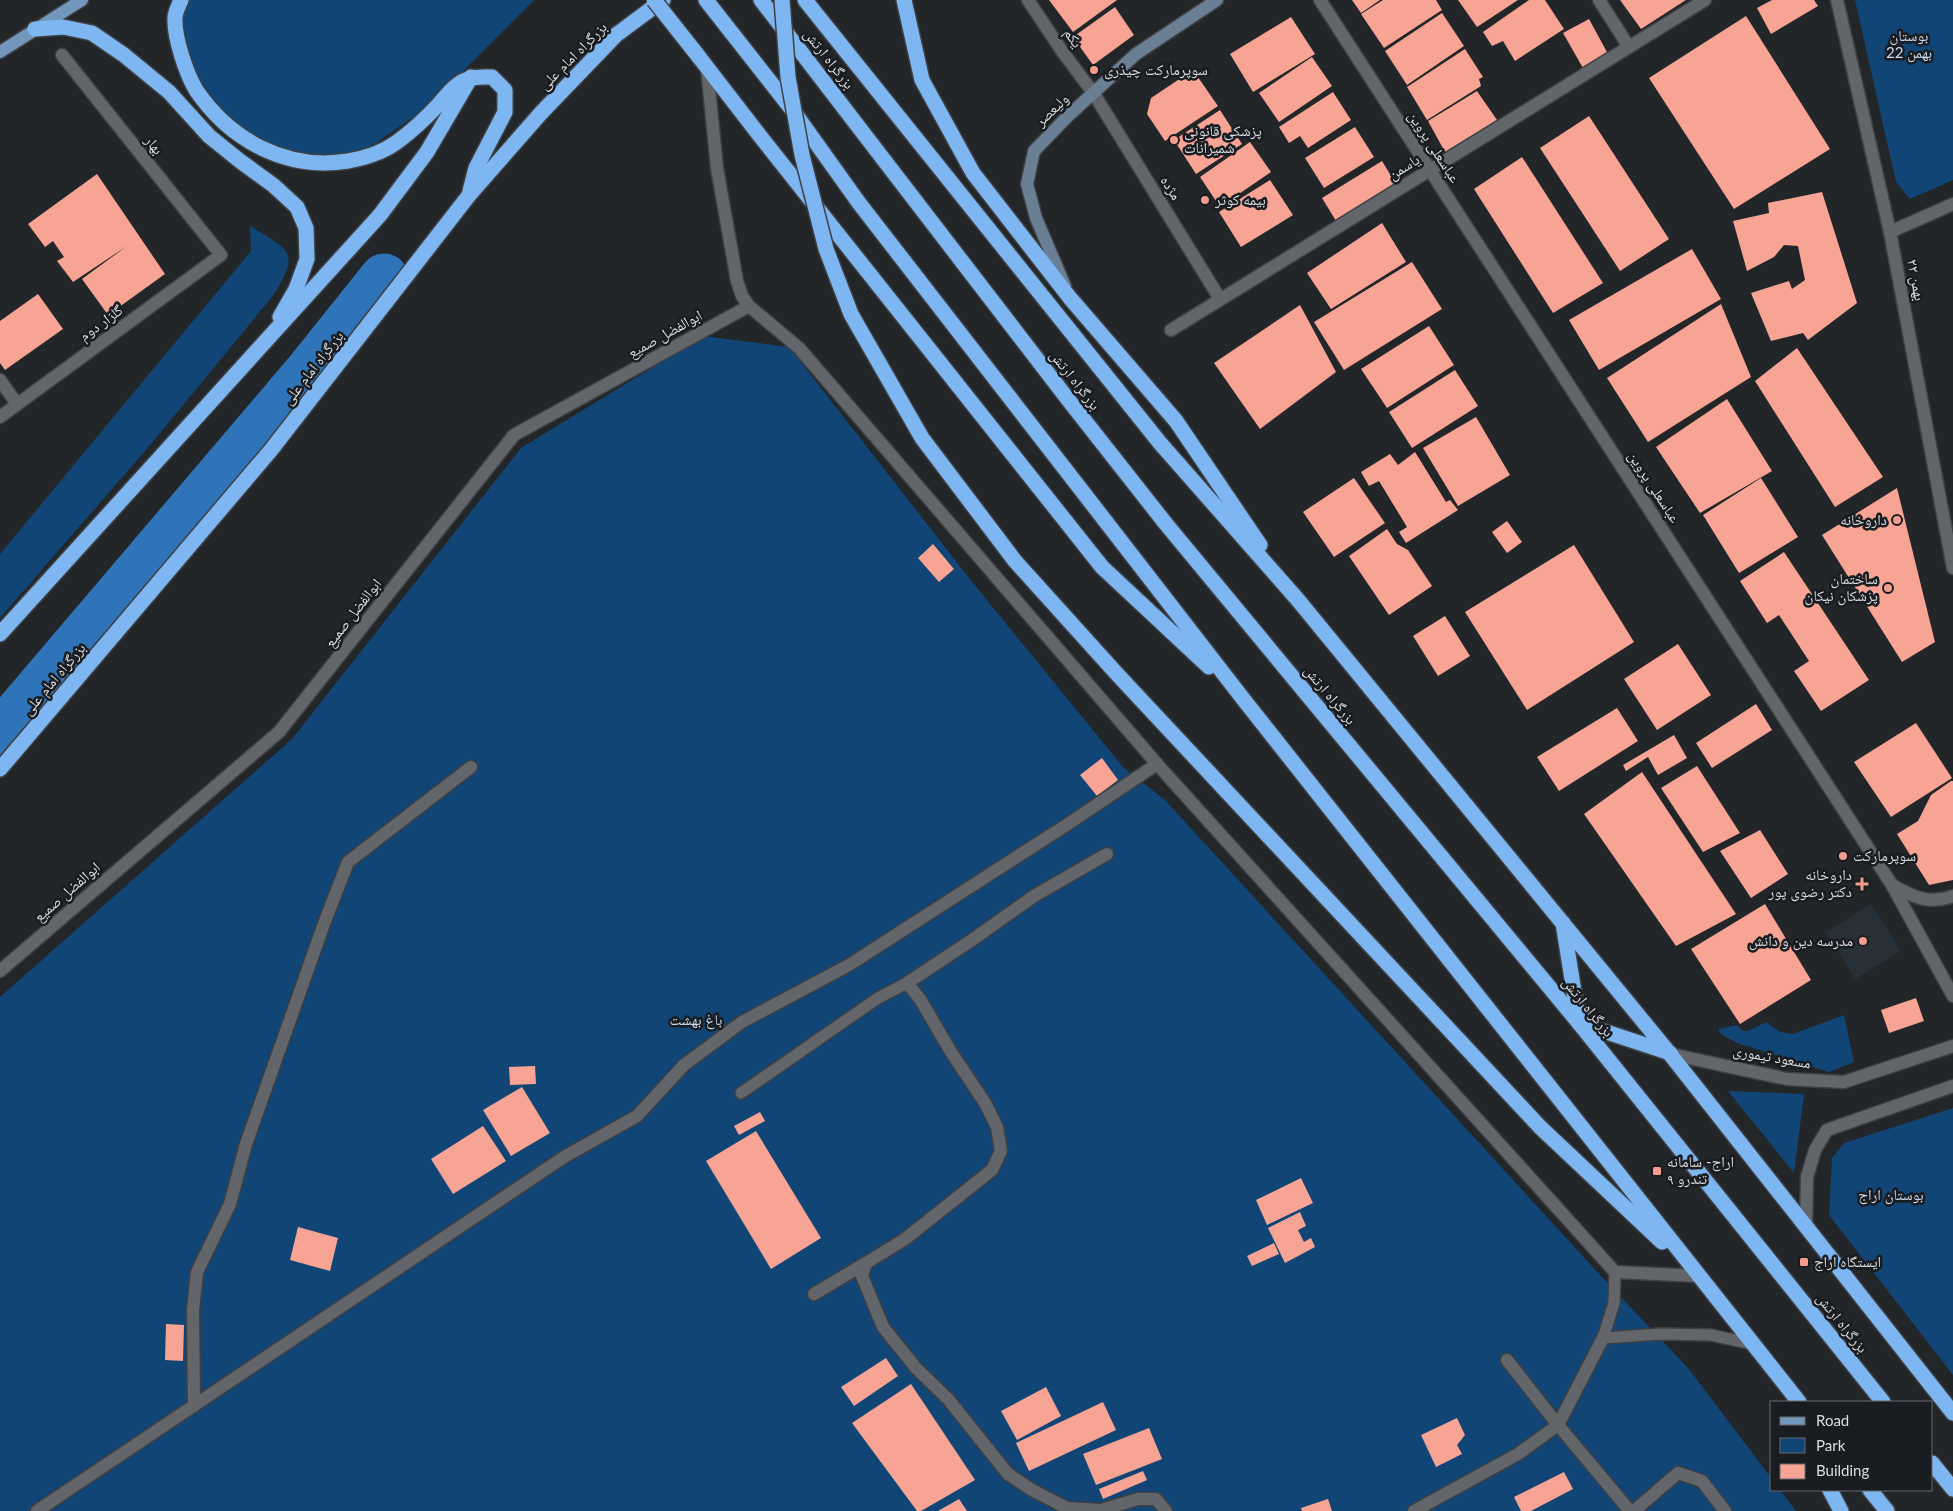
<svg xmlns="http://www.w3.org/2000/svg" width="1953" height="1511" viewBox="0 0 1953 1511" font-family="Lato,'Noto Naskh Arabic',sans-serif">
	<style>
		.built { fill: #272f37 }
		.green { fill: #114576 }
		.lines { fill: none; stroke-linecap: round; stroke-linejoin: round }
		.river { stroke: #2f74b8; stroke-width: 49 }
		.building { fill: #f7a494 }
		.lane-casing { stroke: #3e4043; stroke-width: 14 }
		.street-casing { stroke: #3e4043; stroke-width: 15 }
		.secondary-casing { stroke: #3e4043; stroke-width: 15 }
		.primary-casing { stroke: #3e4043; stroke-width: 15 }
		.highway-casing { stroke: #3e4043; stroke-width: 18 }
		.lane { stroke: #62666b; stroke-width: 11 }
		.street { stroke: #62666b; stroke-width: 12 }
		.secondary { stroke: #6a7e94; stroke-width: 12 }
		.primary { stroke: #7396bc; stroke-width: 12 }
		.highway { stroke: #7eb6f2; stroke-width: 15 }
		.highway-bridge-casing { stroke: #3e4043; stroke-width: 18; stroke-linecap: butt }
		.highway-bridge { stroke: #7eb6f2; stroke-width: 15 }
		.poi-dot { fill: #f49d8d; stroke: #191c20; stroke-width: 2 }
		.labels { text-anchor: middle; stroke-width: 5; stroke-linejoin: round; paint-order: stroke }
		.park-label { font-size: 15px; fill: #ccdcef; stroke: #191c20 }
		.street-label { font-size: 15px; fill: #dbdde0; stroke: #191c20 }
		.poi-label { font-size: 15px; fill: #dbdde0; stroke: #191c20; text-anchor: start }
	</style>
	<rect width="100%" height="100%" fill="#222629"/>
	<path class="built" d="M 1871,904 L 1901,951 L 1855,979 L 1826,932 Z"/>
	<g class="green">
		<path d="M 188,0 L 534,0 L 425,109 L 363,152 L 307,164 L 224,132 L 181,60 L 184,14 Z"/>
		<path d="M 1855,0 L 1953,0 L 1953,180 L 1910,199 L 1896,182 Z"/>
		<path d="M 250,226 C 291,251 301,251 272,297 L 151,444 L 0,618 L 0,554 L 251,251 Z"/>
		<path d="M 704,336 L 789,347 L 973,583 L 1123,767 L 1165,800 L 1601,1276 L 1688,1368 L 1772,1479 L 1772,1490 L 1780,1490 L 1796,1511 L 0,1511 L 0,997 L 292,739 L 521,448 Z"/>
		<path d="M 1844,1015 L 1854,1062 L 1829,1072 L 1737,1043 L 1721,1034 L 1718,1029 L 1737,1025 L 1743,1031 L 1748,1031 L 1766,1022 L 1780,1032 L 1793,1034 Z"/>
		<path d="M 1728,1091 L 1804,1094 L 1794,1173 Z"/>
		<path d="M 1953,1108 L 1953,1375 L 1829,1215 L 1832,1158 L 1844,1143 Z"/>
	</g>
	<g class="lines">
		<path class="river" d="M 0,735 L 308,373 L 384,278"/>
	</g>
	<g class="building">
		<path d="M 1049,0 L 1117,0 L 1073,32 Z"/>
		<path d="M 1352,0 L 1380,0 L 1361,13 Z"/>
		<path d="M 1383,0 L 1436,0 L 1442,10 L 1384,48 L 1361,14 Z"/>
		<path d="M 1458,0 L 1518,0 L 1477,27 Z"/>
		<path d="M 1529,0 L 1545,0 L 1564,29 L 1515,61 L 1503,41 L 1492,46 L 1483,32 Z"/>
		<path d="M 1620,0 L 1686,0 L 1641,29 Z"/>
		<path d="M 1772,0 L 1814,0 L 1818,6 L 1771,34 L 1757,8 Z"/>
		<path d="M 1115,7 L 1134,35 L 1093,65 L 1073,37 Z"/>
		<path d="M 1442,13 L 1464,46 L 1407,85 L 1385,51 Z"/>
		<path d="M 1746,16 L 1830,149 L 1734,209 L 1649,78 Z"/>
		<path d="M 1291,17 L 1315,54 L 1253,92 L 1230,54 Z"/>
		<path d="M 1589,19 L 1608,54 L 1583,68 L 1563,33 Z"/>
		<path d="M 1465,49 L 1483,77 L 1479,79 L 1481,86 L 1427,120 L 1407,87 Z"/>
		<path d="M 1312,57 L 1332,86 L 1279,122 L 1259,93 Z"/>
		<path d="M 1193,70 L 1218,106 L 1165,141 L 1147,114 L 1151,98 Z"/>
		<path d="M 1477,91 L 1497,120 L 1445,152 L 1428,121 Z"/>
		<path d="M 1333,92 L 1351,120 L 1308,148 L 1300,136 L 1289,143 L 1279,127 Z"/>
		<path d="M 1220,110 L 1242,144 L 1196,174 L 1174,140 Z"/>
		<path d="M 1589,116 L 1669,239 L 1620,271 L 1540,148 Z"/>
		<path d="M 1355,127 L 1374,157 L 1324,188 L 1305,158 Z"/>
		<path d="M 1250,142 L 1271,172 L 1220,207 L 1200,177 Z"/>
		<path d="M 1522,157 L 1603,283 L 1553,313 L 1474,189 Z"/>
		<path d="M 1382,161 L 1396,184 L 1336,221 L 1322,198 Z"/>
		<path d="M 97,174 L 165,274 L 108,315 L 82,279 L 127,246 L 73,282 L 57,261 L 64,257 L 53,241 L 45,247 L 28,224 Z"/>
		<path d="M 1270,180 L 1293,215 L 1241,247 L 1219,212 Z"/>
		<path d="M 1822,192 L 1857,303 L 1808,340 L 1803,333 L 1771,341 L 1751,293 L 1789,281 L 1792,289 L 1805,280 L 1798,246 L 1784,245 L 1774,257 L 1747,271 L 1733,221 L 1769,213 L 1768,203 Z"/>
		<path d="M 1382,223 L 1406,262 L 1331,309 L 1307,273 Z"/>
		<path d="M 1692,249 L 1721,299 L 1599,370 L 1569,320 Z"/>
		<path d="M 1412,262 L 1442,309 L 1344,370 L 1314,322 Z"/>
		<path d="M 38,294 L 63,329 L 5,370 L 0,363 L 0,321 Z"/>
		<path d="M 1721,304 L 1751,377 L 1648,442 L 1607,378 Z"/>
		<path d="M 1300,305 L 1336,372 L 1260,429 L 1214,363 Z"/>
		<path d="M 1429,326 L 1454,365 L 1387,408 L 1361,369 Z"/>
		<path d="M 1797,348 L 1883,477 L 1835,507 L 1755,381 Z"/>
		<path d="M 1455,370 L 1478,406 L 1412,448 L 1389,412 Z"/>
		<path d="M 1727,399 L 1772,471 L 1700,513 L 1656,447 Z"/>
		<path d="M 1476,417 L 1510,475 L 1458,506 L 1423,448 Z"/>
		<path d="M 1415,452 L 1446,502 L 1450,500 L 1458,510 L 1406,543 L 1399,532 L 1407,527 L 1379,481 L 1369,486 L 1361,472 L 1390,454 L 1398,465 Z"/>
		<path d="M 1354,478 L 1385,523 L 1334,557 L 1303,512 Z"/>
		<path d="M 1761,478 L 1798,537 L 1739,573 L 1703,515 Z"/>
		<path d="M 1897,488 L 1935,642 L 1902,662 L 1822,535 Z"/>
		<path d="M 1507,521 L 1522,542 L 1507,553 L 1492,532 Z"/>
		<path d="M 1387,529 L 1397,544 L 1408,550 L 1432,586 L 1389,615 L 1349,556 Z"/>
		<path d="M 933,544 L 954,569 L 939,582 L 918,558 Z"/>
		<path d="M 1574,545 L 1634,642 L 1527,710 L 1465,612 Z"/>
		<path d="M 1784,552 L 1869,680 L 1821,711 L 1794,671 L 1809,661 L 1779,615 L 1767,623 L 1740,581 Z"/>
		<path d="M 1445,616 L 1470,656 L 1438,676 L 1413,636 Z"/>
		<path d="M 1678,644 L 1711,695 L 1657,730 L 1624,679 Z"/>
		<path d="M 1756,704 L 1772,730 L 1712,768 L 1696,743 Z"/>
		<path d="M 1617,708 L 1638,741 L 1559,791 L 1537,757 Z"/>
		<path d="M 1916,723 L 1952,778 L 1891,817 L 1854,762 Z"/>
		<path d="M 1674,735 L 1687,758 L 1658,775 L 1648,757 L 1626,771 L 1623,765 Z"/>
		<path d="M 1102,758 L 1118,780 L 1097,796 L 1080,775 Z"/>
		<path d="M 1697,766 L 1740,833 L 1703,852 L 1661,788 Z"/>
		<path d="M 1642,772 L 1736,914 L 1676,946 L 1584,814 Z"/>
		<path d="M 1951,781 L 1953,781 L 1953,880 L 1929,885 L 1897,834 L 1918,821 L 1931,795 Z"/>
		<path d="M 1760,830 L 1788,874 L 1751,898 L 1720,851 Z"/>
		<path d="M 1765,904 L 1811,980 L 1740,1024 L 1691,949 Z"/>
		<path d="M 1916,998 L 1924,1021 L 1889,1033 L 1881,1010 Z"/>
		<path d="M 535,1066 L 536,1084 L 510,1085 L 509,1067 Z"/>
		<path d="M 522,1087 L 550,1133 L 511,1156 L 483,1110 Z"/>
		<path d="M 760,1112 L 765,1121 L 739,1135 L 734,1126 Z"/>
		<path d="M 483,1126 L 506,1161 L 453,1194 L 431,1159 Z"/>
		<path d="M 756,1131 L 821,1238 L 771,1269 L 706,1161 Z"/>
		<path d="M 1301,1178 L 1313,1203 L 1267,1225 L 1256,1200 Z"/>
		<path d="M 1300,1212 L 1306,1226 L 1298,1230 L 1304,1242 L 1311,1238 L 1315,1247 L 1285,1263 L 1268,1228 Z"/>
		<path d="M 298,1227 L 338,1238 L 330,1271 L 290,1260 Z"/>
		<path d="M 1274,1243 L 1279,1254 L 1252,1266 L 1247,1256 Z"/>
		<path d="M 166,1324 L 184,1325 L 183,1361 L 165,1360 Z"/>
		<path d="M 886,1358 L 898,1376 L 854,1406 L 841,1387 Z"/>
		<path d="M 911,1384 L 975,1480 L 921,1511 L 917,1511 L 852,1423 Z"/>
		<path d="M 1046,1387 L 1061,1416 L 1017,1440 L 1001,1411 Z"/>
		<path d="M 1103,1402 L 1116,1430 L 1029,1471 L 1016,1443 Z"/>
		<path d="M 1457,1418 L 1465,1435 L 1457,1445 L 1462,1454 L 1436,1467 L 1421,1435 Z"/>
		<path d="M 1149,1428 L 1162,1459 L 1096,1485 L 1083,1454 Z"/>
		<path d="M 1143,1471 L 1147,1480 L 1103,1499 L 1099,1489 Z"/>
		<path d="M 1564,1472 L 1573,1489 L 1531,1511 L 1521,1511 L 1514,1497 Z"/>
		<path d="M 959,1499 L 967,1511 L 938,1511 Z"/>
		<path d="M 1328,1499 L 1332,1511 L 1302,1511 L 1301,1508 Z"/>
	</g>
	<g class="lines">
		<g class="lane-casing">
			<g id="lane">
				<path d="M 741,1093 L 878,998 L 907,983"/>
				<path d="M 1615,1272 L 1614,1303 L 1603,1338 L 1661,1334 L 1711,1335 L 1753,1344"/>
			</g>
		</g>
		<g class="street-casing">
			<g id="street">
				<path d="M 1028,0 L 1062,51 L 1094,94 L 1220,299"/>
				<path d="M 1320,0 L 1892,885 L 1953,996"/>
				<path d="M 1599,0 L 1629,47"/>
				<path d="M 1837,0 L 1890,232 L 1953,568"/>
				<path d="M 707,68 L 717,168 L 737,281 L 742,296 L 749,306 L 799,348 L 1157,764 L 1615,1272 L 1699,1276"/>
				<path d="M 1890,232 L 1953,204"/>
				<path d="M 1171,330 L 1705,0"/>
				<path d="M 0,380 L 17,404"/>
				<path d="M 0,417 L 221,255 L 62,55"/>
				<path d="M 1107,854 L 1034,896 L 972,940 L 907,983 L 920,999 L 951,1052 L 985,1103 L 997,1127 L 1001,1151 L 992,1170 L 905,1239 L 866,1263 L 862,1276 L 883,1327 L 916,1368 L 948,1399 L 1008,1474 L 1032,1490 L 1067,1508 L 1101,1510 L 1138,1499 L 1156,1499 L 1166,1511"/>
				<path d="M 1892,885 C 1913,897 1929,905 1953,896"/>
				<path d="M 0,971 L 279,732 L 514,435 L 749,306"/>
				<path d="M 1670,1054 L 1787,1079 L 1844,1082 L 1953,1046"/>
				<path d="M 1806,1227 L 1807,1177 L 1815,1150 L 1827,1130 L 1953,1086"/>
				<path d="M 814,1294 L 866,1263"/>
				<path d="M 1603,1338 L 1558,1425 L 1630,1511"/>
				<path d="M 194,1406 L 193,1310 L 197,1272 L 230,1204 L 246,1144 L 325,921 L 348,862 L 471,767"/>
				<path d="M 37,1511 L 564,1157 L 637,1116 L 684,1065 L 742,1022 L 849,965 L 1068,824 L 1157,764"/>
				<path d="M 1414,1511 L 1518,1454 L 1558,1425 L 1507,1360"/>
				<path d="M 1634,1511 L 1678,1473 L 1702,1481 L 1725,1511"/>
			</g>
		</g>
		<g class="secondary-casing">
			<path id="secondary" d="M 1065,286 L 1036,218 L 1027,184 L 1034,151 L 1068,116 L 1136,54 L 1217,0"/>
		</g>
		<g class="primary-casing">
			<path id="primary" d="M 0,52 L 82,0"/>
		</g>
		<g class="highway-casing">
			<g id="highway">
				<path d="M 181,0 C 179,5 175,12 175,18 C 174,37 186,73 196,90 C 230,140 286,171 348,161 C 365,158 382,153 397,142 C 412,131 426,118 439,104 C 445,97 454,85 463,81 C 472,76 482,77 492,77 L 505,90 L 505,112 L 476,168 L 470,191"/>
				<path d="M 706,0 L 794,112 L 859,203 L 1244,700 L 1799,1402"/>
				<path d="M 761,0 L 1070,402 L 1166,524 L 1579,1023 L 1883,1402"/>
				<path d="M 805,0 L 1160,443 L 1298,600 L 1670,1054 L 1953,1413"/>
				<path d="M 904,0 L 922,80 L 973,173 L 1070,298 L 1176,421 L 1260,545"/>
				<path d="M 35,29 L 63,27 L 92,33 L 124,55 L 169,92 L 209,136 L 240,161 L 273,185 L 297,207 L 306,228 L 307,259 L 296,289 L 280,317"/>
				<path d="M 699,57 L 760,136 L 1102,567 L 1209,667"/>
				<path d="M 0,634 L 380,215 L 427,152 L 471,77"/>
				<path d="M 0,769 L 271,450 L 470,194 L 541,113 L 616,35 L 663,0"/>
				<path d="M 1563,923 L 1579,1023 L 1670,1053"/>
				<path d="M 1429,1008 L 1540,1127 L 1662,1242"/>
				<path d="M 1932,1463 L 1953,1489"/>
				<path d="M 1830,1490 L 1841,1511"/>
				<path d="M 1870,1490 L 1887,1511"/>
			</g>
		</g>
		<use href="#lane" class="lane"/>
		<use href="#street" class="street"/>
		<use href="#secondary" class="secondary"/>
		<use href="#primary" class="primary"/>
		<use href="#highway" class="highway"/>
		<g class="highway-bridge-casing">
			<g id="highway-bridge">
				<path d="M 654,0 L 699,57"/>
				<path d="M 782,0 L 788,77 L 802,155 L 826,249 L 851,314 L 922,438 L 1015,561 L 1117,674 L 1429,1008"/>
			</g>
		</g>
		<use href="#highway-bridge" class="highway-bridge"/>
	</g>
	<g class="poi-dot">
		<circle cx="1094" cy="70" r="5"/>
		<circle cx="1174" cy="140" r="5"/>
		<circle cx="1205" cy="200" r="5"/>
		<circle cx="1897" cy="520" r="5"/>
		<circle cx="1888" cy="588" r="5"/>
		<circle cx="1843" cy="856" r="5"/>
		<path d="M1859.5 876.5h5v5h5v5h-5v5h-5v-5h-5v-5h5z"/>
		<circle cx="1863" cy="941" r="5"/>
		<rect x="1652" y="1166" width="10" height="10" rx="2.5"/>
		<rect x="1799" y="1257" width="10" height="10" rx="2.5"/>
	</g>
	<g class="labels">
		<g class="park-label">
			<text x="1909" y="41">بوستان<tspan x="1909" dy="17">22 بهمن</tspan></text>
			<text x="696" y="1025">باغ بهشت</text>
			<text x="1891" y="1200">بوستان اراج</text>
		</g>
		<g class="street-label">
			<text transform="translate(1073 38) rotate(55)" y="5">یکم</text>
			<text transform="translate(573 56) rotate(-45)" y="5">بزرگراه امام علی</text>
			<text transform="translate(829 59) rotate(52)" y="5">بزرگراه ارتش</text>
			<text transform="translate(1052 110) rotate(-44)" y="5">ولیعصر</text>
			<text transform="translate(154 145) rotate(52)" y="5">بهار</text>
			<text transform="translate(1434 147) rotate(57)" y="5">عباسعلی پروین</text>
			<text transform="translate(1404 167) rotate(-32)" y="5">یاسمن</text>
			<text transform="translate(1171 188) rotate(58)" y="5">مژده</text>
			<text transform="translate(1916 280) rotate(79)" y="5">۲۲ بهمن</text>
			<text transform="translate(101 323) rotate(-36)" y="5">گلزار دوم</text>
			<text transform="translate(665 334) rotate(-29)" y="5">ابوالفضل صمیع</text>
			<text transform="translate(313 368) rotate(-52)" y="5">بزرگراه امام علی</text>
			<text transform="translate(1075 380) rotate(52)" y="5">بزرگراه ارتش</text>
			<text transform="translate(1654 487) rotate(57)" y="5">عباسعلی پروین</text>
			<text transform="translate(353 613) rotate(-52)" y="5">ابوالفضل صمیع</text>
			<text transform="translate(54 679) rotate(-50)" y="5">بزرگراه امام علی</text>
			<text transform="translate(1330 695) rotate(50)" y="5">بزرگراه ارتش</text>
			<text transform="translate(67 892) rotate(-41)" y="5">ابوالفضل صمیع</text>
			<text transform="translate(1588 1007) rotate(51)" y="5">بزرگراه ارتش</text>
			<text transform="translate(1772 1057) rotate(10)" y="5">مسعود تیموری</text>
			<text transform="translate(1842 1323) rotate(51)" y="5">بزرگراه ارتش</text>
		</g>
		<g class="poi-label">
			<text x="1104" y="75">سوپرمارکت چیذری</text>
			<text x="1184" y="136">پزشکی قانونی<tspan x="1184" dy="17">شمیرانات</tspan></text>
			<text x="1215" y="205">بیمه کوثر</text>
			<text x="1887" y="525" text-anchor="end">داروخانه</text>
			<text x="1878" y="584" text-anchor="end">ساختمان<tspan x="1878" dy="17">پزشکان نیکان</tspan></text>
			<text x="1853" y="861">سوپرمارکت</text>
			<text x="1852" y="880" text-anchor="end">داروخانه<tspan x="1852" dy="17">دکتر رضوی پور</tspan></text>
			<text x="1853" y="946" text-anchor="end">مدرسه دین و دانش</text>
			<text x="1667" y="1167">اراج- سامانه<tspan x="1667" dy="17">۹ تندرو</tspan></text>
			<text x="1814" y="1267">ایستگاه اراج</text>
		</g>
	</g>
	<rect x="1770" y="1401" width="162" height="90" fill="#191c20" stroke="#67696d"/>
	<rect x="1780" y="1417" width="25" height="8" fill="#7396bc" stroke="#67696d"/>
	<text x="1816" y="1426" font-size="15" fill="#dbdde0">Road</text>
	<rect x="1780" y="1438" width="25" height="15" fill="#114576" stroke="#67696d"/>
	<text x="1816" y="1451" font-size="15" fill="#dbdde0">Park</text>
	<rect x="1780" y="1464" width="25" height="15" fill="#f7a494" stroke="#67696d"/>
	<text x="1816" y="1476" font-size="15" fill="#dbdde0">Building</text>
</svg>
